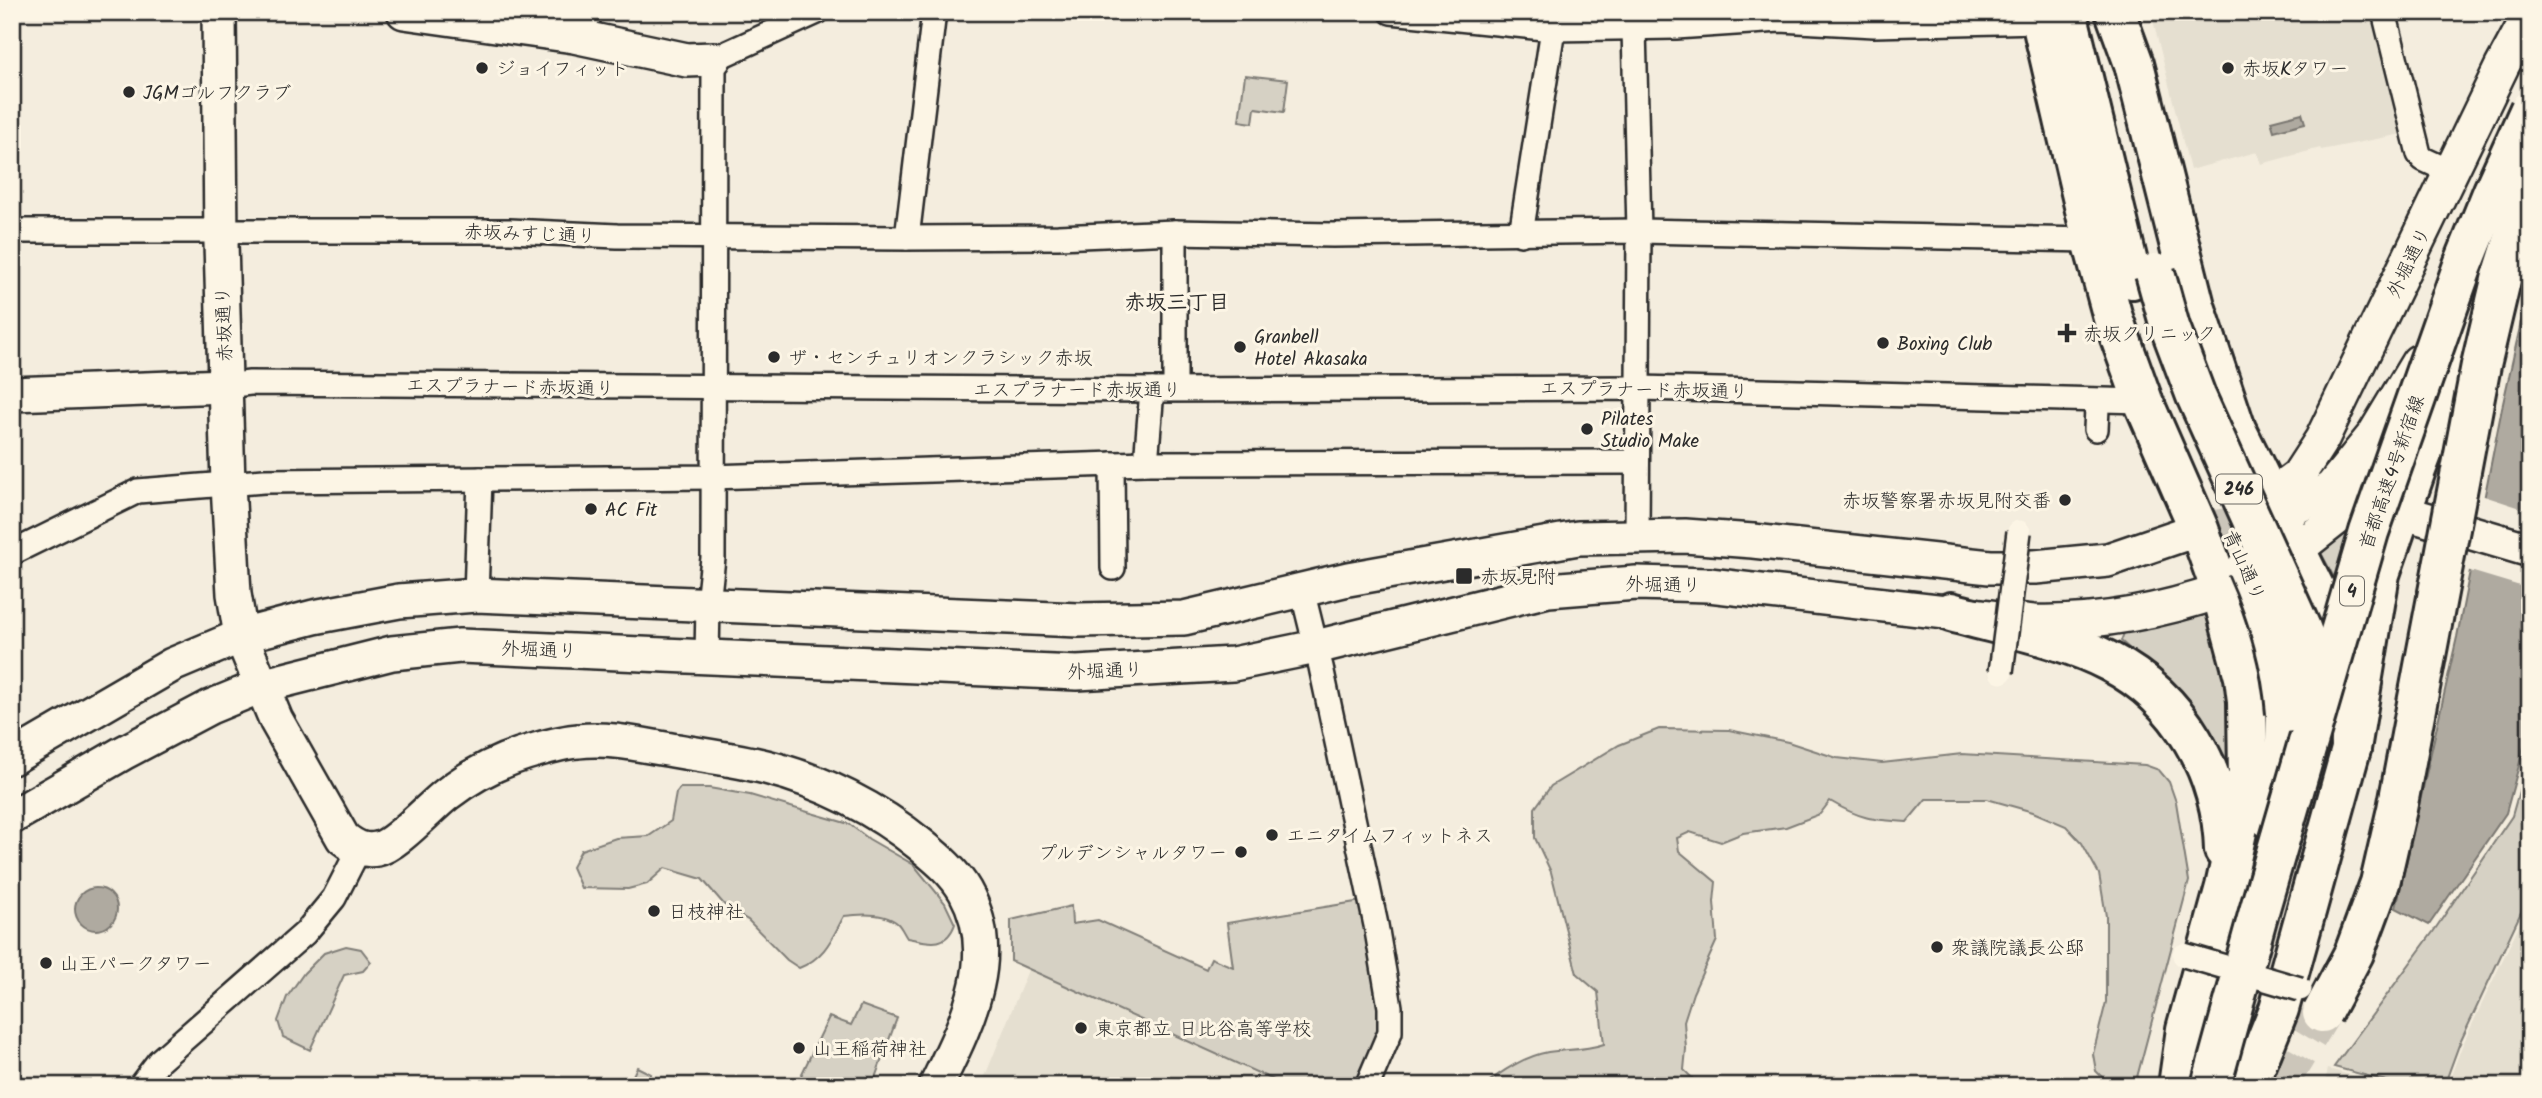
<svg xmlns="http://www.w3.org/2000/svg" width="2542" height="1098" viewBox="0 0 2542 1098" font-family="Kalam,'Klee One',sans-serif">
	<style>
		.built { fill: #e5dfd0 }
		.green { fill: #d6d1c4; stroke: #807e78; stroke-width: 2 }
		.water { fill: #afaaa0; stroke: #7a7771; stroke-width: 2 }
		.pier { fill: #f4edde }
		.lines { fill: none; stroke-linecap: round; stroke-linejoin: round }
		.secondary-tunnel { stroke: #ccc6ba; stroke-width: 33; stroke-dasharray: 33 17; stroke-linecap: butt }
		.highway-tunnel { stroke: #ccc6ba; stroke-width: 38; stroke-dasharray: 38 19; stroke-linecap: butt }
		.street-casing { stroke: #2b2b2b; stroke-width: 28 }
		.secondary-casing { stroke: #2b2b2b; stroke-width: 38 }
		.highway-casing { stroke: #2b2b2b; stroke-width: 44 }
		.street { stroke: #fcf5e5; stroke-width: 23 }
		.secondary { stroke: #fcf5e5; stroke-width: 33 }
		.highway { stroke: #fcf5e5; stroke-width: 38 }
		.street-bridge-casing { stroke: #2b2b2b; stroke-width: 28; stroke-linecap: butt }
		.highway-bridge-casing { stroke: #2b2b2b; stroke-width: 44; stroke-linecap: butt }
		.street-bridge { stroke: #fcf5e5; stroke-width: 23 }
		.highway-bridge { stroke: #fcf5e5; stroke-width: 38 }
		.poi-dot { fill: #2b2b2b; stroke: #fcf5e5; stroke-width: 2.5 }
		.labels { text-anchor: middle; stroke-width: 6; stroke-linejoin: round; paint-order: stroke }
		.shield { fill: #fcf5e5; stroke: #6a6863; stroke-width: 2 }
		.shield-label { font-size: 18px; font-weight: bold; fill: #2b2b2b }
		.poi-label { font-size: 19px; fill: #2b2b2b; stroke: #fcf5e5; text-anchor: start }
		.street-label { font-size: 19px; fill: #2b2b2b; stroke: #fcf5e5 }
		.neighbourhood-label { font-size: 21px; font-weight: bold; fill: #2b2b2b; stroke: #fcf5e5 }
	</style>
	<rect width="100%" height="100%" fill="#f4edde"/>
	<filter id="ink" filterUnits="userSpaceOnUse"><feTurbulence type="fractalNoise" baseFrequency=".0143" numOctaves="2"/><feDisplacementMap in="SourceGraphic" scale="14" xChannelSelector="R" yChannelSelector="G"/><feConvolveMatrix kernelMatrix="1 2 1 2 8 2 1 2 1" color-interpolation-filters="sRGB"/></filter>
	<g filter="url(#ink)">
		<g class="built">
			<path d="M 2151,12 L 2377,12 L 2407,133 L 2321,150 L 2320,148 L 2261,164 L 2257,152 L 2190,170 Z"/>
			<path d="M 2530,902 L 2530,1086 L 2447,1086 L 2462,1046 Z"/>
			<path d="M 1028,970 L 1287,1086 L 981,1086 Z"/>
			<path d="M 2328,1069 L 2391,1086 L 2324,1086 Z"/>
		</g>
		<g class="green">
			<path d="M 1245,75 L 1288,80 L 1284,112 L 1255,108 L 1253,123 L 1239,121 Z"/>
			<path d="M 2349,533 L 2355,617 L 2320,551 L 2338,535 Z"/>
			<path d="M 2208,612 L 2226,664 L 2231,765 L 2202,723 L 2169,684 L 2121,641 L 2126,628 Z"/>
			<path d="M 1659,729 L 1729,730 L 1788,742 L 1837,758 L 1882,763 L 1962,754 L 2145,765 L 2159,770 L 2169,782 L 2176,802 L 2189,881 L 2136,1081 L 2128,1086 L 2111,1086 L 2096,1071 L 2093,1054 L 2106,1002 L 2106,916 L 2099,874 L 2082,843 L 2066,826 L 2033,812 L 1987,799 L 1926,799 L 1907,822 C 1872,820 1860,819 1830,801 L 1820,814 L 1786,827 L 1743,833 L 1721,842 L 1690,832 L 1677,838 L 1679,851 L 1716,882 L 1714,902 L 1717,940 L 1693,993 L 1684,1021 L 1686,1049 L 1684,1070 L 1700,1086 L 1484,1086 C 1501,1071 1526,1056 1548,1052 C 1569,1049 1583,1051 1604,1044 L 1598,992 L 1577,974 L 1551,872 L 1535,838 L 1535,808 L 1551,786 L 1619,745 Z"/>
			<path d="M 2530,752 L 2530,893 L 2459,1045 L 2444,1086 L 2405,1086 L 2334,1067 L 2433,932 L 2512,816 Z"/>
			<path d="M 680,788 L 709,788 L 750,795 L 849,824 L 869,839 L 914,865 L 945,903 L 955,924 C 946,949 928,942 907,938 C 904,934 901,926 897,923 C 884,912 859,914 844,916 C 832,938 825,958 799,968 L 787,960 L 748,920 L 728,909 L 702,879 L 665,868 L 647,884 L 628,889 L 581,888 L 572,867 L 581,850 L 616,838 L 649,836 L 671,821 L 676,793 Z"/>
			<path d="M 1362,901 L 1380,1027 L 1354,1086 L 1287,1086 L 1011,961 L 1011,920 L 1071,906 L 1072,924 L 1098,920 L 1206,969 L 1211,958 L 1233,967 L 1227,923 Z"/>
			<path d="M 346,946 L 361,949 L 371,962 L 363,971 L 344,975 L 310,1050 L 283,1037 L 278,1021 L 287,997 L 304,973 L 324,953 Z"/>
			<path d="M 861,1005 L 897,1018 L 875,1078 L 893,1086 L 788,1086 L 790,1082 L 797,1084 L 829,1017 L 851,1025 Z"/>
			<path d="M 637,1067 L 651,1074 L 645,1086 L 628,1086 Z"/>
		</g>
		<g class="water">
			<path d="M 2302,113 L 2305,123 L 2274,131 L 2271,121 Z"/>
			<path d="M 2530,282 L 2530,725 L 2506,813 L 2429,925 L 2396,908 L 2457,637 L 2502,408 Z"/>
			<circle cx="96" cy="909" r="21"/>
		</g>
		<path class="pier" d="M 2481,495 L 2530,511 L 2530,589 L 2467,570 Z"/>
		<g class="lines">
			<path class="secondary-tunnel" d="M 2199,529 L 2276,517"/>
			<path class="highway-tunnel" d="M 2278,1086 L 2322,1013"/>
			<g class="street-casing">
				<g id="street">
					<path d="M 1391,12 L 1553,29 L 1676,27 L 1780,20 L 1874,25 L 2040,21"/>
					<path d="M 2384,12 L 2419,154 L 2423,159 L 2451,172"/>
					<path d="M 1634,28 L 1639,231 L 1637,536"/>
					<path d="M 574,36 L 592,12"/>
					<path d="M 12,231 L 510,231 L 617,236 L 907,238 L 1058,237 L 1175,232 L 1333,235 L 1639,231 L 2092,240"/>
					<path d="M 1521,234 L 1553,29"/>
					<path d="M 907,238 L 934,12"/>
					<path d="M 225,386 L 250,383 L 1152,390 L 1640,388 L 2143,401"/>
					<path d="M 1175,389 L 1175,232"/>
					<path d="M 2096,429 L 2097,408"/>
					<path d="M 1146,463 L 1152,390"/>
					<path d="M 1112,464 L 1113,568"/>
					<path d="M 12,553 L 138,491 L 264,481 L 712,477 L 1146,463 L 1637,462"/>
					<path d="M 1302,590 L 1321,667 L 1376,925 L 1390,1007 L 1390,1032 L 1367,1086"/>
					<path d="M 476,595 L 480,479"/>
					<path d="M 707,656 L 708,604 L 713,558 L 714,59 L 817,12"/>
					<path d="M 140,1086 L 159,1061 L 305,933 L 334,898 L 359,849"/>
				</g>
			</g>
			<g class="secondary-casing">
				<g id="secondary">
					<path d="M 219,12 L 221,243 L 228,484 L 234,594 L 241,636 L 276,720 L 343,838 C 353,846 363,852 377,849 C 395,846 430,807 447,794 C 474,773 503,759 536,750 C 550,746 564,742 578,741 C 611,737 645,746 678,751 C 707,756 738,760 766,767 C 822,781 877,809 921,845 C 938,859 954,872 965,891 C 1002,957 966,1024 936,1086"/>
					<path d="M 404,12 L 574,36 L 687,60 L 714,59"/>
					<path d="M 2445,372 L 2458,349 L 2484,258"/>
					<path d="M 12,394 L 225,386"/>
					<path d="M 2270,497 L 2298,476 L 2322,439 L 2502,66 L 2530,14"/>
					<path d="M 2378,505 L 2530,550"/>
					<path d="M 2280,516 L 2331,488 L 2374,435 L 2418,362"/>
					<path d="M 2295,551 L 2361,499 L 2388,466"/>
					<path d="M 12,758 L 172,665 L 241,636 L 314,617 L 399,601 L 476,595 L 1078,620 L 1184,618 L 1348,579 L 1578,538 L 1685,536 L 1753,541 L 1990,567 L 2035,567 L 2108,560 L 2199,529"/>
					<path d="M 12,817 L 123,753 L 210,707 L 261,686 L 392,653 L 460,646 L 1077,673 L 1233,664 L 1316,647 L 1548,590 L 1636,583 L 1709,585 L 2033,622 C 2098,624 2159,612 2221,591"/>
				</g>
			</g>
			<g class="highway-casing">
				<g id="highway">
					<path d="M 2039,12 L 2092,240 L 2113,318 L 2143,401 L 2199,529 L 2221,591 L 2244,677 L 2247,701 L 2248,781 L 2225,887 L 2186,1029 L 2178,1086"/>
					<path d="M 2067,12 L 2132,279"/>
					<path d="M 2115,12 L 2134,64 L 2195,306 L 2236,429 L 2328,615 L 2346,664 L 2350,699 L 2351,749"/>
					<path d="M 1951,612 C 2001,626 2065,638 2110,662 C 2180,698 2222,772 2224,850"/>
					<path d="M 2270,819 L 2285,744 L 2286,713"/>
					<path d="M 2248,1086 L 2279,1009 L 2351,749 L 2380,574 L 2416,470 L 2447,388 L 2458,349"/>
				</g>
			</g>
			<use href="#street" class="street"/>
			<use href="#secondary" class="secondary"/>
			<use href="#highway" class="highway"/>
			<g class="street-bridge-casing">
				<g id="street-bridge">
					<path d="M 2001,672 L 2019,532"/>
					<path d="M 2184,955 L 2300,989"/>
				</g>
			</g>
			<g class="highway-bridge-casing">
				<g id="highway-bridge">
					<path d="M 2155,273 L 2170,327 L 2196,396 L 2301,628 L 2311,655 L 2318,697"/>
					<path d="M 2247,567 C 2268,614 2282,661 2286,713"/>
					<path d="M 2322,1013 L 2354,953 L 2380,883 L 2397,809 L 2481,365 L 2501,280 L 2530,188"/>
					<path d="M 2211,1086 L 2258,915 L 2369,532 L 2463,265 L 2493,191 L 2530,109"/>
				</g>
			</g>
			<use href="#street-bridge" class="street-bridge"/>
			<use href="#highway-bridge" class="highway-bridge"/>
		</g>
	</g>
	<g class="poi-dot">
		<circle cx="482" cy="68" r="7"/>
		<circle cx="2228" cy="68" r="7"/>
		<circle cx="129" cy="92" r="7"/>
		<path d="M2063.5 322.5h7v7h7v7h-7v7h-7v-7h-7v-7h7z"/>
		<circle cx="1883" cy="343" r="7"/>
		<circle cx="1240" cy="347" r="7"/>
		<circle cx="774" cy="357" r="7"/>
		<circle cx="1587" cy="429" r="7"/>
		<circle cx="2065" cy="500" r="7"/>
		<circle cx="591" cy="509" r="7"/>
		<rect x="1455" y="567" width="18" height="18" rx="3.5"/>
		<circle cx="1272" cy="835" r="7"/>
		<circle cx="1241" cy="852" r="7"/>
		<circle cx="654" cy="911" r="7"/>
		<circle cx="1937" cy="947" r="7"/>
		<circle cx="46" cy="963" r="7"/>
		<circle cx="1081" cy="1028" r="7"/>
		<circle cx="799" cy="1048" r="7"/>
	</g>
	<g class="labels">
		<g class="shield">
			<rect x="2216" y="474.5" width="46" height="29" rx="5"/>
			<rect x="2340" y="576.5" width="24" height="29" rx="5"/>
		</g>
		<g class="shield-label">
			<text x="2239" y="495">246</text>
			<text x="2352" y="597">4</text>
		</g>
		<g class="poi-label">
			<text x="496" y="75">ジョイフィット</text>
			<text x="2242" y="75">赤坂Kタワー</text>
			<text x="143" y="99">JGMゴルフクラブ</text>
			<text x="2083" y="340">赤坂クリニック</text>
			<text x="1254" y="343">Granbell<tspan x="1254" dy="22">Hotel Akasaka</tspan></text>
			<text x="1897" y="350">Boxing Club</text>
			<text x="788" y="364">ザ・センチュリオンクラシック赤坂</text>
			<text x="1601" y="425">Pilates<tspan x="1601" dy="22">Studio Make</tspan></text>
			<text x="2051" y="507" text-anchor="end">赤坂警察署赤坂見附交番</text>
			<text x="605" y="516">AC Fit</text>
			<text x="1480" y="583">赤坂見附</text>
			<text x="1286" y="842">エニタイムフィットネス</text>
			<text x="1227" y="859" text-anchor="end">プルデンシャルタワー</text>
			<text x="668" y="918">日枝神社</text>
			<text x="1951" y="954">衆議院議長公邸</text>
			<text x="60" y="970">山王パークタワー</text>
			<text x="1095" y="1035">東京都立 日比谷高等学校</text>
			<text x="813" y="1055">山王稲荷神社</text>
		</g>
		<g class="street-label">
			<text transform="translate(530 233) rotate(2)" y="7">赤坂みすじ通り</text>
			<text transform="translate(2408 262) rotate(-64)" y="7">外堀通り</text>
			<text transform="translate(223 324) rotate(-92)" y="7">赤坂通り</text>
			<text transform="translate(510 386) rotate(1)" y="7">エスプラナード赤坂通り</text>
			<text x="1077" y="396">エスプラナード赤坂通り</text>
			<text transform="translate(1644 389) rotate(1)" y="7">エスプラナード赤坂通り</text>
			<text transform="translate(2391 472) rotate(-71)" y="7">首都高速4号新宿線</text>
			<text transform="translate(2245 565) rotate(66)" y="7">青山通り</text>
			<text transform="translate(1663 584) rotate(1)" y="7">外堀通り</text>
			<text transform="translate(539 649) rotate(2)" y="7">外堀通り</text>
			<text transform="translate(1105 670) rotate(-2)" y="7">外堀通り</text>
		</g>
		<g class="neighbourhood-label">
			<text x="1177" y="309">赤坂三丁目</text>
		</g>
	</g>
	<rect width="2542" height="1098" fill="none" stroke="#fcf5e5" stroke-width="42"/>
	<rect x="21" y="21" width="2500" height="1056" fill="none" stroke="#2b2b2b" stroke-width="2.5" filter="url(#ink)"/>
</svg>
